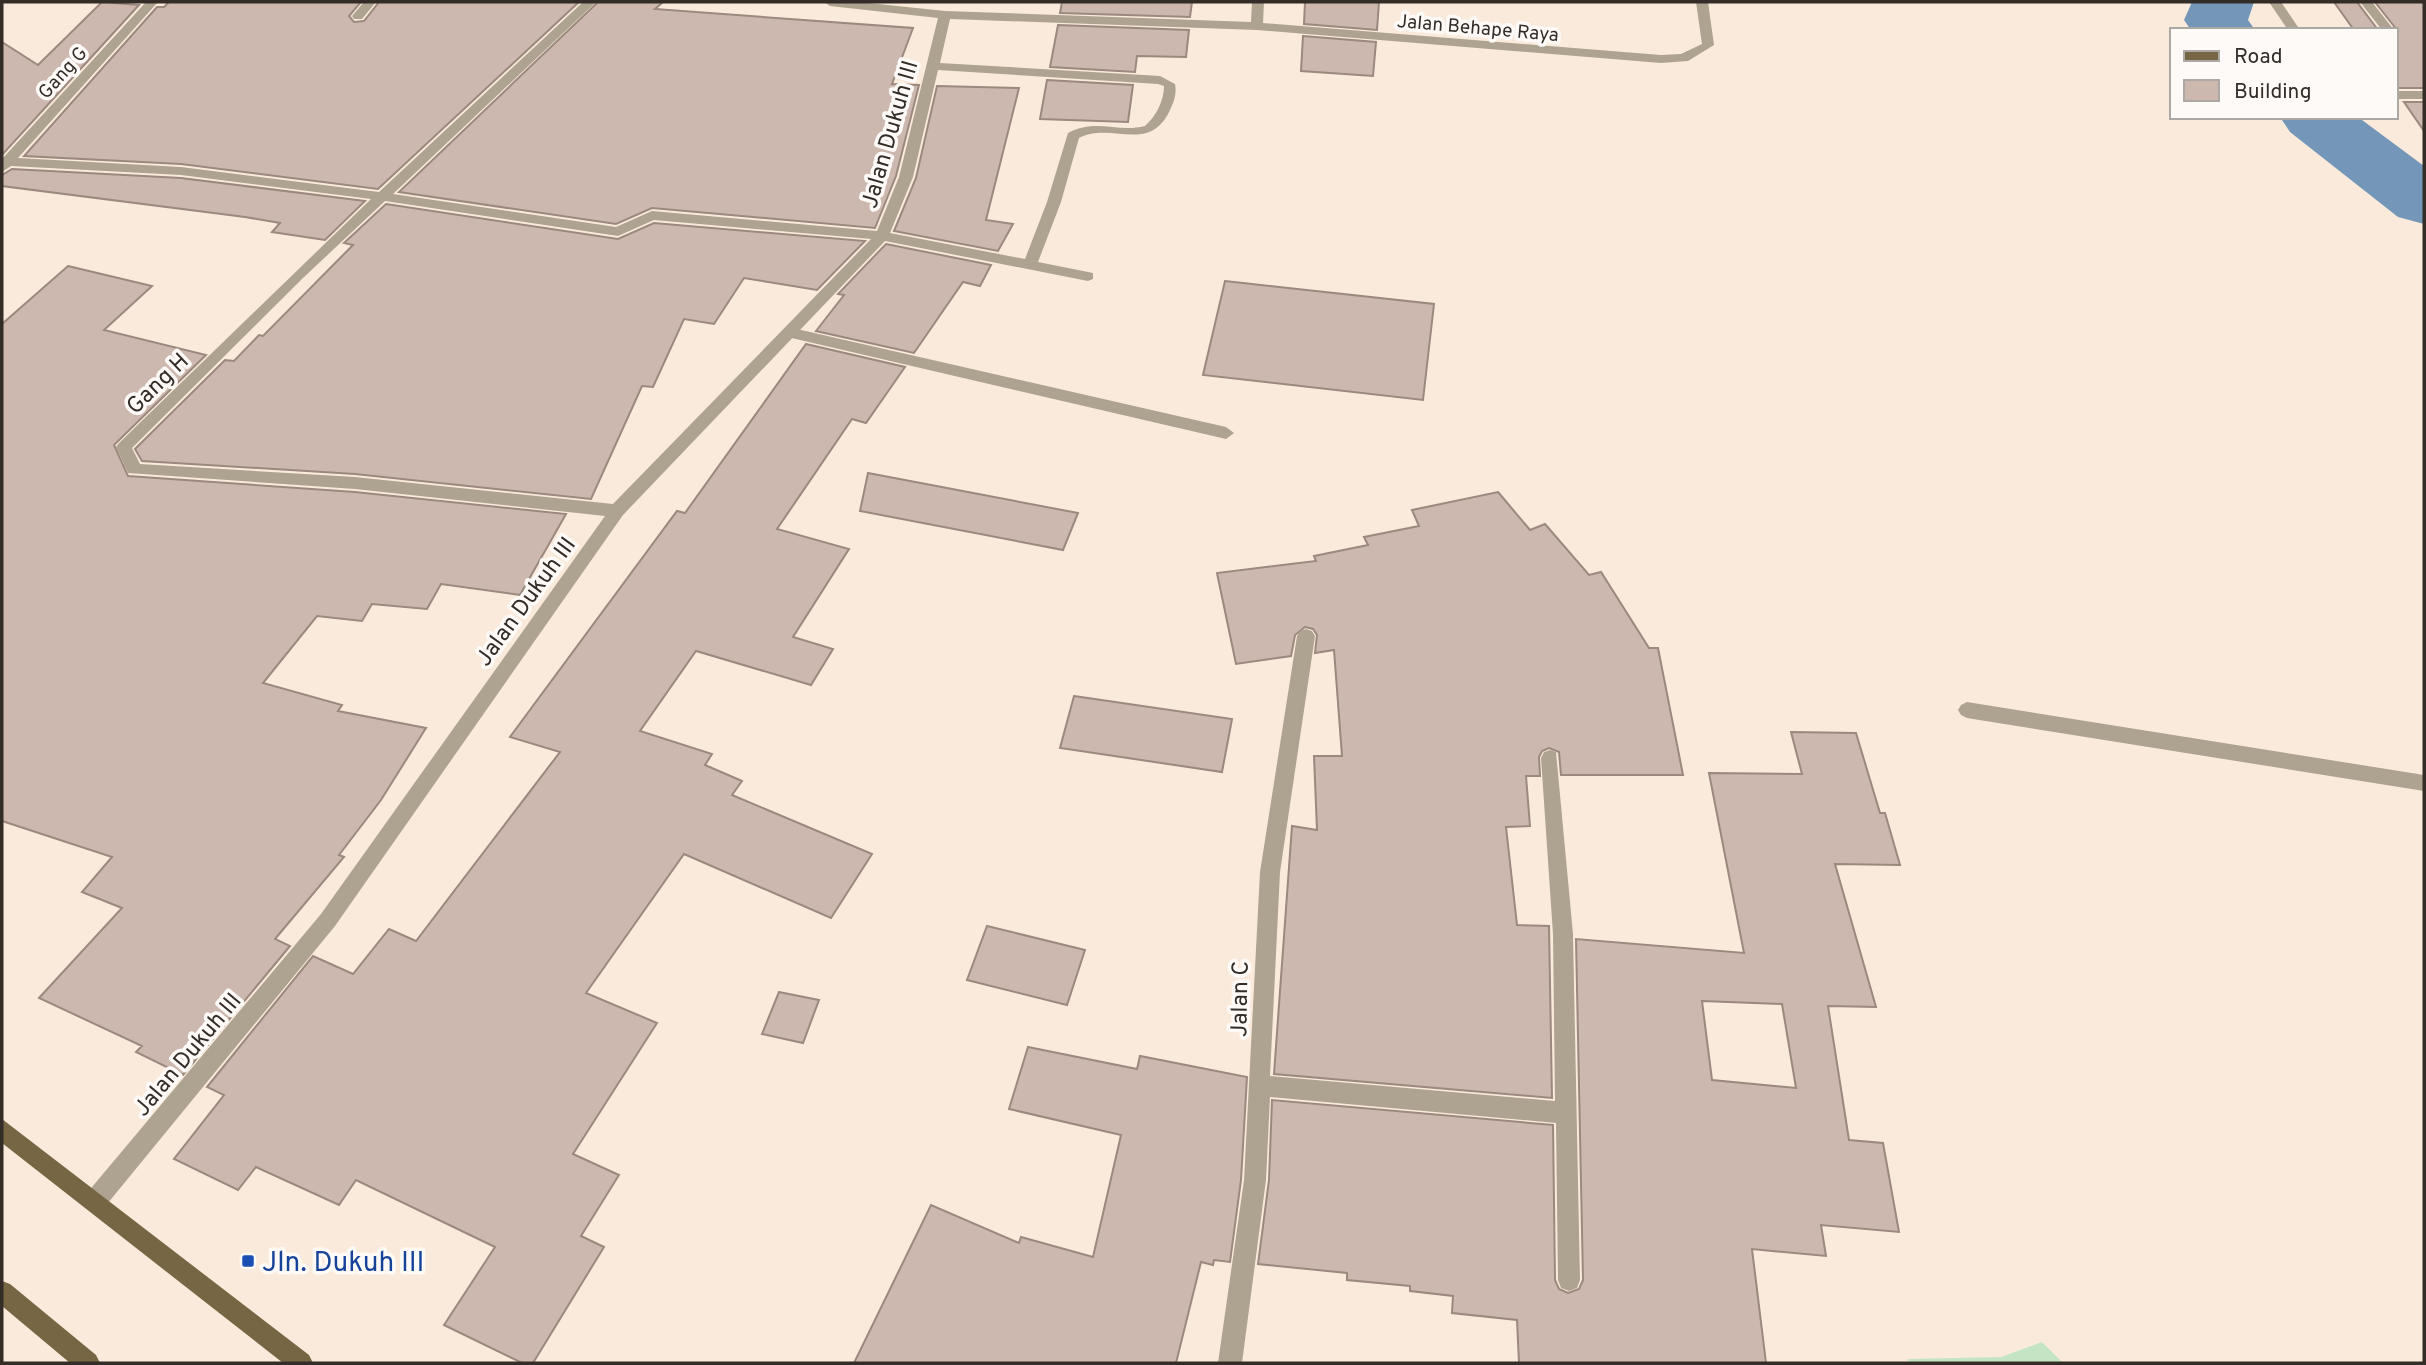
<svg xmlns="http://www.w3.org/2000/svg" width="2426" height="1365" viewBox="0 0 2426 1365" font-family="Overpass,sans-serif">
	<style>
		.green { fill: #c4e5c4 }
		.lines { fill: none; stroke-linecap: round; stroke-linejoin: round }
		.river { fill: #7396b9; fill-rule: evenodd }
		.building { fill: #cdb8af; stroke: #9b887e; stroke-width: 2; fill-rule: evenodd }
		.service { fill: #ada390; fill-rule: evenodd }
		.minor { fill: #ada390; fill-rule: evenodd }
		.primary { fill: #776643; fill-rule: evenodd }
		.transit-dot { fill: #1a4fb4; stroke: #fdfaf7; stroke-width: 2.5 }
		.labels { text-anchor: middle; stroke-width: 7; stroke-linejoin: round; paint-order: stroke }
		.far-street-label { font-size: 19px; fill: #332c27; stroke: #fdfaf7 }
		.street-label { font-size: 23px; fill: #332c27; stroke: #fdfaf7 }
		.near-transit-label { font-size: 28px; fill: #164399; stroke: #fdfaf7; text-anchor: start }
	</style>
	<rect width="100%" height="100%" fill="#faeadb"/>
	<path class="green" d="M 2042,1342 L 2063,1363 L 1909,1363 L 1908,1359 L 2001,1357 Z"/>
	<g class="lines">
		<g class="river">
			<path d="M 2192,2 L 2254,2 L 2248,20 L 2255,30 L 2191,30 L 2184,20 Z"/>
			<path d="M 2280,117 L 2358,117 L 2424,166 L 2424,224 L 2398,217 L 2290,132 Z"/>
		</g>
	</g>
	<g class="building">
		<path d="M 102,2 L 139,5 L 2,155 L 2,42 L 38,65 Z"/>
		<path d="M 169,2 L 361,2 L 349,16 L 354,22 L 364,21 L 379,2 L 579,2 L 378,189 L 181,164 L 24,156 L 157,7 L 164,7 Z"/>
		<path d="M 598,2 L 663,2 L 655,9 L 913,28 L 892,84 L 919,85 L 896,176 L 875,228 L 652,208 L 616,224 L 399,192 Z"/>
		<path d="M 1062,2 L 1192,2 L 1190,17 L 1060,13 Z"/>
		<path d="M 1305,2 L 1379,2 L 1377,30 L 1304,24 Z"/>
		<path d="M 2334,2 L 2357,2 L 2378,30 L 2354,30 Z"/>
		<path d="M 2375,2 L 2424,2 L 2424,88 L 2396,88 L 2397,30 Z"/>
		<path d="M 1058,25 L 1189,30 L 1186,57 L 1137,56 L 1135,72 L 1050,67 Z"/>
		<path d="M 1303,36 L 1376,42 L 1373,76 L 1301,71 Z"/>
		<path d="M 1047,80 L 1133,85 L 1128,122 L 1040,119 Z"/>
		<path d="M 937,86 L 1019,88 L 986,220 L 1013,224 L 998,251 L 894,231 L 916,178 Z"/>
		<path d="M 2404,102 L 2424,102 L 2424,131 Z"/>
		<path d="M 12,169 L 181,178 L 365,201 L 325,240 L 272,232 L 280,223 L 245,217 L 2,186 L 2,175 Z"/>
		<path d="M 386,204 L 618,239 L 654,223 L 865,241 L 817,290 L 744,278 L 714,324 L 684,319 L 653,387 L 642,386 L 591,499 L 355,474 L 142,461 L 135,449 L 225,360 L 234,361 L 259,335 L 263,336 L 353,245 L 344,243 Z"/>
		<path d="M 886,244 L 991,265 L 980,286 L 963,282 L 914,353 L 816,331 L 844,295 L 838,294 Z"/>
		<path d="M 68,266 L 152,286 L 104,330 L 206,355 L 114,445 L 128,476 L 355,492 L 566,514 L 520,595 L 441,584 L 427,609 L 372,604 L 362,621 L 317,616 L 263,683 L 342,705 L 338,711 L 426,728 L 381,800 L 339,855 L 344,857 L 275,939 L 290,946 L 183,1075 L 136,1052 L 142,1046 L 39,998 L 122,908 L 82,892 L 112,857 L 2,821 L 2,324 Z"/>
		<path d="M 1225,281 L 1434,304 L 1423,400 L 1203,375 Z"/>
		<path d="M 806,344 L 905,367 L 866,423 L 852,419 L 777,529 L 849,549 L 793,637 L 833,649 L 811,685 L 696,651 L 640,731 L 712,754 L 705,765 L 742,781 L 732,795 L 872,854 L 831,918 L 684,854 L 586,993 L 657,1023 L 573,1154 L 619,1175 L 581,1236 L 604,1247 L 533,1363 L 522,1363 L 444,1325 L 495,1247 L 356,1180 L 339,1205 L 256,1167 L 238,1190 L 174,1159 L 224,1095 L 207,1087 L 313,956 L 353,974 L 389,929 L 416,941 L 560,752 L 510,737 L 677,511 L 685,513 Z"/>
		<path d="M 868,473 L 1078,513 L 1063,550 L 860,511 Z"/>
		<path d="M 1498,492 L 1530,530 L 1545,524 L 1589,575 L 1601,572 L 1649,648 L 1658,648 L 1683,775 L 1561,775 L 1559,752 L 1549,748 L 1542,751 L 1539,757 L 1540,776 L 1526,776 L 1530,826 L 1506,827 L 1517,925 L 1549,926 L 1552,1098 L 1274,1074 L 1292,826 L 1317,830 L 1314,756 L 1342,756 L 1334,650 L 1315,653 L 1317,635 L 1313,629 L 1305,627 L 1295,635 L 1291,656 L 1236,664 L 1217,573 L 1316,561 L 1314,556 L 1368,545 L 1364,537 L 1419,526 L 1412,510 Z"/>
		<path d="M 1074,696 L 1232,719 L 1222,772 L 1060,748 Z"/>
		<path d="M 1791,732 L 1856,733 L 1880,813 L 1885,813 L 1900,865 L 1835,864 L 1876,1007 L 1828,1006 L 1849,1140 L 1883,1143 L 1899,1232 L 1821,1225 L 1826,1256 L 1752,1249 L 1766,1363 L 1519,1363 L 1517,1320 L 1452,1313 L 1453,1296 L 1410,1291 L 1410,1286 L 1347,1280 L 1347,1273 L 1258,1264 L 1269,1180 L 1272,1100 L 1553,1125 L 1555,1280 L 1559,1289 L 1568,1293 L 1579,1289 L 1583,1280 L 1576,939 L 1744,953 L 1709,773 L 1802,774 ZM 1702,1001 L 1782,1004 L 1796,1088 L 1712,1080 Z"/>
		<path d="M 987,926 L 1085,950 L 1067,1005 L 967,980 Z"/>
		<path d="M 779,992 L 819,1000 L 803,1043 L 762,1034 Z"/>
		<path d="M 1028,1047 L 1137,1069 L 1140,1056 L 1247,1077 L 1241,1180 L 1230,1262 L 1214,1260 L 1213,1265 L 1201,1262 L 1176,1363 L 854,1363 L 931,1205 L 1019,1243 L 1021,1237 L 1093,1257 L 1121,1135 L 1009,1109 Z"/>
	</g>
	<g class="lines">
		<g class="service">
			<path d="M 788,327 L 1226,427 L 1234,433 L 1226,439 L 783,336 L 781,332 Z"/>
			<path d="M 1967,702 L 2424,775 L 2424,791 L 1967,718 L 1961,715 L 1958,710 L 1961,705 Z"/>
		</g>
		<g class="minor">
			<path d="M 146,2 L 158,2 L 18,158 L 181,167 L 379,192 L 583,2 L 596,2 L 393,194 L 616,227 L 652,211 L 877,231 L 899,177 L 938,18 L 830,6 L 824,2 L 859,2 L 945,11 L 1251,22 L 1252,2 L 1264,2 L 1263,23 L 1661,55 L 1681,54 L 1702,44 L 1696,2 L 1708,2 L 1714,45 L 1688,61 L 1661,63 L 1257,30 L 950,19 L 940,63 L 1160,76 L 1175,84 C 1177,94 1174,101 1170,110 C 1149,155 1112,121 1079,138 L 1061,202 L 1038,262 L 1093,273 L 1093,279 L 1088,281 L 885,241 L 623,515 L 335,926 L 103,1209 L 95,1212 L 87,1209 L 84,1201 L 87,1193 L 321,914 L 605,516 L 355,489 L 128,473 L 116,447 L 119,443 L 371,199 L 181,175 L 11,166 L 2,172 L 2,159 ZM 938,70 L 1158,84 L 1164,86 C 1164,101 1156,116 1145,126 C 1117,133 1097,118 1068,133 L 1047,202 L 1025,259 L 890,233 L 913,177 ZM 385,201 L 618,236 L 654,220 L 871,239 L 613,504 L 355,477 L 140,464 L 132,448 L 303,278 Z"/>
			<path d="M 364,2 L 376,2 L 362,19 L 354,19 L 352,16 Z"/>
			<path d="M 2269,2 L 2281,2 L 2300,30 L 2288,30 Z"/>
			<path d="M 2360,2 L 2372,2 L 2394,30 L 2382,30 Z"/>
			<rect x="2396" y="91" width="28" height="8"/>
			<path d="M 1306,629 L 1312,631 L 1315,636 L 1280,872 L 1270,1076 L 1555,1101 L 1553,934 L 1541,758 L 1544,752 L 1550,750 L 1556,752 L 1573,934 L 1580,1280 L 1577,1288 L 1569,1291 L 1561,1288 L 1558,1280 L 1556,1123 L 1270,1097 L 1266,1180 L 1242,1363 L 1218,1363 L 1244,1180 L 1260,872 L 1297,636 L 1300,631 Z"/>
		</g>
		<g class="primary">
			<path d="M 2,1119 L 309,1355 L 313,1363 L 283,1363 L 2,1143 Z"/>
			<path d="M 2,1281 L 10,1284 L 96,1355 L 100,1363 L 70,1363 L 2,1306 Z"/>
		</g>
	</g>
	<rect class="transit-dot" x="241" y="1254" width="14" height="14" rx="3.5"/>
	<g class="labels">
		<g class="far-street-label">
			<text transform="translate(1478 27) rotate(5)" y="7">Jalan Behape Raya</text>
			<text transform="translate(62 72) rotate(-48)" y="7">Gang G</text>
		</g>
		<g class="street-label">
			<text transform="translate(889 134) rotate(-74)" y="8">Jalan Dukuh III</text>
			<text transform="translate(157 383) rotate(-44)" y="8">Gang H</text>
			<text transform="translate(525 601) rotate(-54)" y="8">Jalan Dukuh III</text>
			<text transform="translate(1239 999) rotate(-89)" y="8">Jalan C</text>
			<text transform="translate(187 1054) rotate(-50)" y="8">Jalan Dukuh III</text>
		</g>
		<g class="near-transit-label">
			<text x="262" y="1271">Jln. Dukuh III</text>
		</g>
	</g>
	<rect width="2426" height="1365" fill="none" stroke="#332c27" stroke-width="7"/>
	<rect x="2170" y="28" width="228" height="91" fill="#fdfaf7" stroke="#aca8a4" stroke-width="2"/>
	<rect x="2184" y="51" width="35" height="10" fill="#776643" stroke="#aca8a4" stroke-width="2"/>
	<text x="2234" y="63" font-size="21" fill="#332c27">Road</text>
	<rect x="2184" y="80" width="35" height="21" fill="#cdb8af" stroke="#aca8a4" stroke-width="2"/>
	<text x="2234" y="98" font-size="21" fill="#332c27">Building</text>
</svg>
